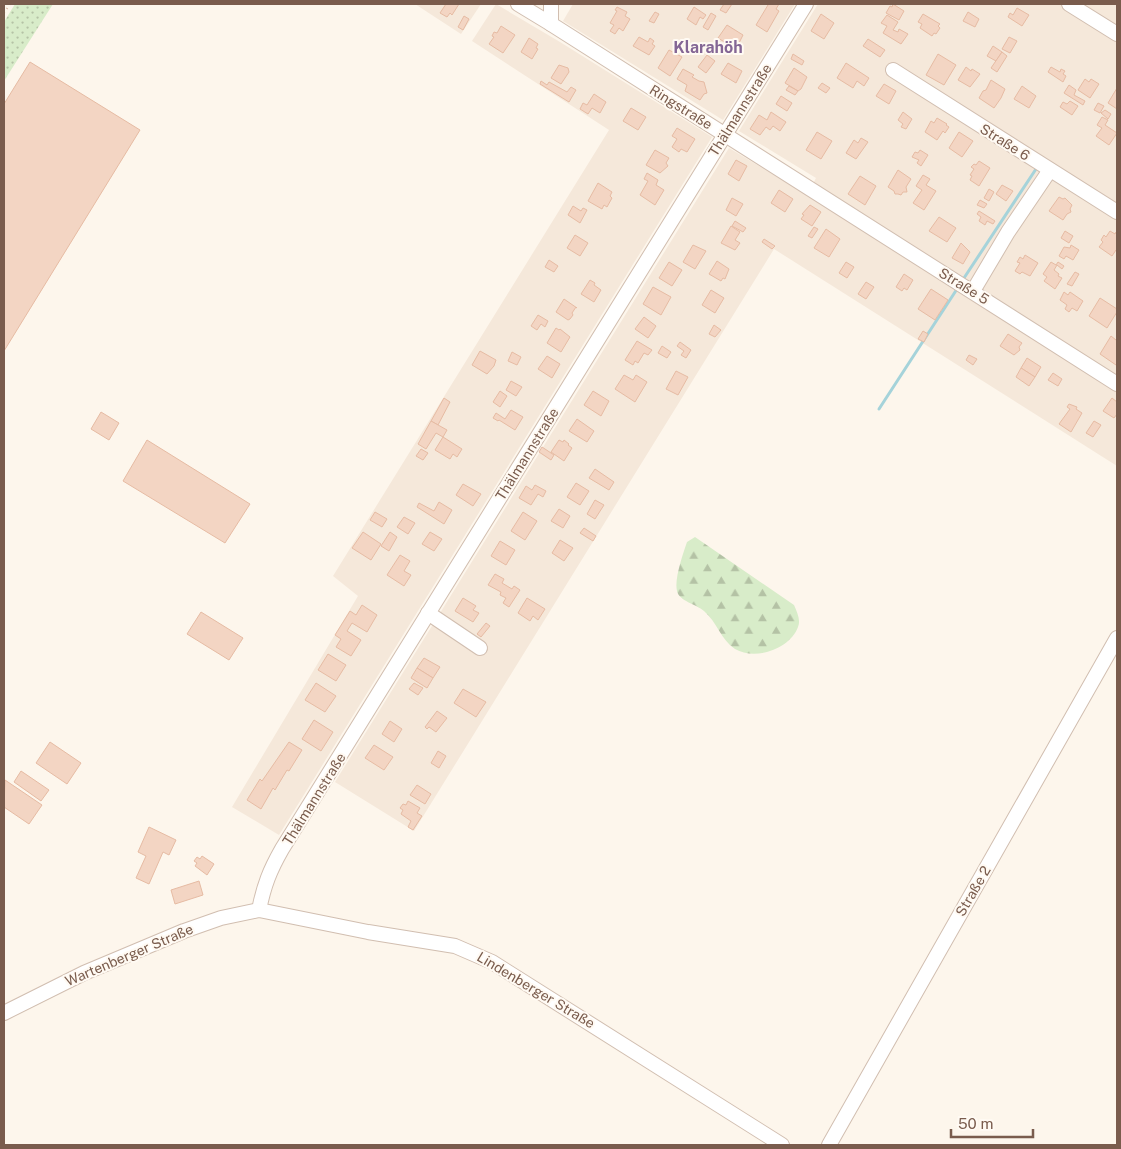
<svg xmlns="http://www.w3.org/2000/svg" width="1121" height="1149" viewBox="0 0 1121 1149" font-family="'Public Sans',sans-serif">
	<style>
		.residential { fill: #f5e8da }
		.green { fill: url(#green-dots) }
		.forest { fill: url(#forest-firs) }
		.lines { fill: none; stroke-linecap: round; stroke-linejoin: round }
		.stream { stroke: #a5d3da; stroke-width: 3 }
		.building { fill: #f3d5c3; stroke: #e6bba3 }
		.minor-casing { stroke: #d1beb0; stroke-width: 16 }
		.path { stroke: #d9b8a5; stroke-width: 2; stroke-dasharray: 1 4; stroke-linecap: butt }
		.minor { stroke: #fff; stroke-width: 14 }
		.labels { text-anchor: middle; stroke-width: 4; stroke-linejoin: round; paint-order: stroke }
		.street-label { font-size: 14px; fill: #7a5c4d; stroke: #fffaf3 }
		.quarter-label { font-size: 16px; font-weight: bold; fill: #846695; stroke: #fffaf3 }
	</style>
	<defs>
		<pattern id="green-dots" width="8" height="8" patternUnits="userSpaceOnUse" patternTransform="scale(1.25)"><rect width="8" height="8" fill="#d8ecc9"/><path d="M2 2h.1M6 6h.1" fill="none" stroke="#b4c2a5" stroke-width="1.8" stroke-linecap="round"/></pattern>
		<pattern id="forest-firs" width="22" height="20" patternUnits="userSpaceOnUse" patternTransform="scale(1.25)"><rect width="22" height="20" fill="#d8ecc9"/><path d="M5 1l3.5 6h-7zM16 11l3.5 6h-7z" fill="#b4c2a5"/></pattern>
	</defs>
	<rect width="100%" height="100%" fill="#fdf6ec"/>
	<g class="residential">
		<path d="M 415,4 L 481,4 L 461,34 Z"/>
		<path d="M 496,4 L 560,42 L 712,137 L 279,835 L 232,807 L 358,596 L 333,576 L 609,130 L 472,41 Z"/>
		<path d="M 573,4 L 795,4 L 723,120 L 563,21 Z"/>
		<path d="M 818,4 L 1117,4 L 1117,466 L 774,249 L 414,831 L 335,782 L 729,148 L 807,195 L 816,178 L 739,131 Z"/>
	</g>
	<path class="green" d="M 15,4 L 53,4 L 4,81 L 4,22 Z"/>
	<path class="forest" d="M 695,537 L 794,605 C 797,612 801,620 798,627 C 790,649 755,661 735,649 C 721,640 717,622 704,611 C 696,604 679,601 677,591 C 674,579 683,554 687,542 Z"/>
	<g class="lines">
		<g class="stream">
			<path d="M 964,278 L 1038,166"/>
			<path d="M 879,409 L 957,289"/>
		</g>
	</g>
	<g class="building">
		<path d="M 446,4 L 459,4 L 452,15 L 450,13 L 447,17 L 440,13 Z"/>
		<path d="M 724,4 L 732,4 L 726,13 L 720,10 Z"/>
		<path d="M 766,4 L 779,4 L 776,9 L 779,11 L 767,32 L 756,25 L 768,5 Z"/>
		<path d="M 893,4 L 904,11 L 899,20 L 886,13 L 890,6 L 892,7 Z"/>
		<path d="M 617,7 L 627,12 L 625,16 L 630,19 L 623,31 L 619,28 L 615,34 L 610,31 L 614,25 L 610,23 L 617,11 L 615,10 Z"/>
		<path d="M 694,7 L 706,15 L 703,19 L 700,17 L 696,25 L 687,19 Z"/>
		<path d="M 1017,8 L 1029,15 L 1022,26 L 1008,17 L 1010,13 L 1013,15 Z"/>
		<path d="M 655,12 L 659,14 L 654,23 L 649,21 Z"/>
		<path d="M 968,12 L 979,19 L 975,27 L 963,21 Z"/>
		<path d="M 711,13 L 716,16 L 708,30 L 703,27 Z"/>
		<path d="M 821,14 L 834,23 L 824,39 L 811,31 Z"/>
		<path d="M 923,14 L 940,24 L 938,26 L 940,28 L 936,34 L 934,33 L 932,36 L 920,28 L 922,24 L 918,22 Z"/>
		<path d="M 887,15 L 898,22 L 893,30 L 898,32 L 899,29 L 908,34 L 901,44 L 883,33 L 887,26 L 881,23 Z"/>
		<path d="M 464,16 L 469,19 L 463,30 L 458,27 Z"/>
		<path d="M 727,25 L 743,35 L 738,45 L 734,48 L 718,38 Z"/>
		<path d="M 501,26 L 515,35 L 503,53 L 489,44 L 494,37 L 492,36 L 494,32 L 497,33 Z"/>
		<path d="M 639,37 L 648,42 L 650,38 L 654,41 L 652,44 L 655,46 L 649,55 L 633,46 Z"/>
		<path d="M 1009,37 L 1017,41 L 1010,53 L 1002,49 Z"/>
		<path d="M 529,38 L 538,44 L 536,48 L 538,49 L 532,59 L 521,52 Z"/>
		<path d="M 868,39 L 885,50 L 880,57 L 863,46 Z"/>
		<path d="M 993,46 L 1002,52 L 996,61 L 987,56 Z"/>
		<path d="M 669,50 L 682,57 L 670,76 L 658,68 Z"/>
		<path d="M 1002,52 L 1007,56 L 997,72 L 991,68 Z"/>
		<path d="M 793,54 L 804,61 L 802,65 L 791,59 Z"/>
		<path d="M 938,54 L 956,65 L 944,85 L 926,75 Z"/>
		<path d="M 707,55 L 715,61 L 706,73 L 698,67 Z"/>
		<path d="M 30,62 L 140,130 L 4,351 L 4,104 Z"/>
		<path d="M 728,63 L 742,71 L 736,83 L 721,74 Z"/>
		<path d="M 846,63 L 869,78 L 864,86 L 857,81 L 853,88 L 837,78 Z"/>
		<path d="M 559,65 L 568,68 L 569,72 L 561,84 L 551,78 Z"/>
		<path d="M 966,67 L 971,71 L 972,69 L 980,74 L 970,87 L 958,80 Z"/>
		<path d="M 1051,67 L 1060,72 L 1061,69 L 1065,71 L 1063,74 L 1066,76 L 1063,82 L 1048,72 Z"/>
		<path d="M 794,68 L 807,77 L 801,89 L 798,91 L 785,83 Z"/>
		<path d="M 683,69 L 694,75 L 692,77 L 699,81 L 704,82 L 707,93 L 704,94 L 700,100 L 685,91 L 687,85 L 677,79 Z"/>
		<path d="M 1085,79 L 1089,82 L 1091,79 L 1099,84 L 1090,98 L 1078,90 Z"/>
		<path d="M 991,80 L 1005,89 L 1001,98 L 994,108 L 979,98 L 983,91 L 986,90 Z"/>
		<path d="M 541,81 L 547,85 L 549,82 L 567,92 L 571,87 L 576,90 L 569,102 L 540,84 Z"/>
		<path d="M 822,83 L 830,88 L 826,93 L 818,88 Z"/>
		<path d="M 884,84 L 896,91 L 889,104 L 876,96 Z"/>
		<path d="M 1069,85 L 1076,90 L 1074,95 L 1085,101 L 1083,105 L 1064,93 Z"/>
		<path d="M 789,86 L 798,91 L 795,95 L 786,90 Z"/>
		<path d="M 1022,86 L 1036,96 L 1029,108 L 1014,99 Z"/>
		<path d="M 1117,88 L 1117,109 L 1108,103 Z"/>
		<path d="M 594,94 L 606,102 L 600,113 L 592,108 L 588,114 L 580,109 L 583,103 L 587,105 Z"/>
		<path d="M 781,96 L 792,103 L 787,111 L 776,104 Z"/>
		<path d="M 1070,101 L 1078,106 L 1072,115 L 1060,107 L 1063,102 L 1067,104 Z"/>
		<path d="M 1098,103 L 1104,106 L 1100,113 L 1094,110 Z"/>
		<path d="M 631,108 L 646,117 L 638,130 L 623,121 Z"/>
		<path d="M 1105,110 L 1111,114 L 1108,119 L 1101,113 Z"/>
		<path d="M 771,112 L 786,122 L 780,131 L 773,126 L 770,130 L 766,127 L 760,135 L 750,129 L 759,115 L 767,120 Z"/>
		<path d="M 903,112 L 912,119 L 906,129 L 901,127 L 903,124 L 898,120 Z"/>
		<path d="M 1102,117 L 1108,120 L 1105,125 L 1117,133 L 1109,145 L 1096,136 L 1102,128 L 1097,125 Z"/>
		<path d="M 937,118 L 947,124 L 946,125 L 949,127 L 945,133 L 943,131 L 937,140 L 925,132 L 931,121 L 934,123 Z"/>
		<path d="M 677,128 L 695,139 L 687,152 L 681,149 L 679,152 L 672,147 L 677,139 L 672,136 Z"/>
		<path d="M 817,132 L 832,141 L 821,159 L 806,150 Z"/>
		<path d="M 959,132 L 973,141 L 962,157 L 949,148 Z"/>
		<path d="M 861,138 L 868,142 L 856,159 L 846,153 L 854,140 L 858,143 Z"/>
		<path d="M 655,150 L 669,158 L 666,163 L 668,166 L 660,173 L 646,165 Z"/>
		<path d="M 920,150 L 928,155 L 921,166 L 917,163 L 919,160 L 912,157 L 915,152 L 918,153 Z"/>
		<path d="M 736,160 L 747,166 L 739,181 L 728,174 Z"/>
		<path d="M 979,161 L 990,168 L 979,186 L 970,180 L 972,176 L 970,175 L 974,169 L 971,167 L 974,164 L 976,165 Z"/>
		<path d="M 898,170 L 911,179 L 906,187 L 907,192 L 903,192 L 901,195 L 898,194 L 895,194 L 894,191 L 888,187 Z"/>
		<path d="M 647,173 L 658,180 L 656,185 L 664,190 L 655,205 L 640,195 L 648,181 L 644,179 Z"/>
		<path d="M 923,175 L 930,179 L 926,185 L 936,191 L 924,210 L 913,203 L 922,190 L 916,186 Z"/>
		<path d="M 860,176 L 876,186 L 865,205 L 848,194 Z"/>
		<path d="M 598,183 L 612,192 L 610,196 L 612,198 L 607,207 L 604,205 L 602,209 L 588,201 Z"/>
		<path d="M 1002,185 L 1013,191 L 1006,201 L 996,194 Z"/>
		<path d="M 989,189 L 994,192 L 989,201 L 984,198 Z"/>
		<path d="M 779,190 L 793,199 L 785,212 L 771,203 Z"/>
		<path d="M 1059,197 L 1063,199 L 1065,198 L 1072,205 L 1070,209 L 1071,212 L 1067,214 L 1063,220 L 1049,211 Z"/>
		<path d="M 732,198 L 743,204 L 736,216 L 726,210 Z"/>
		<path d="M 980,200 L 987,204 L 984,208 L 977,205 Z"/>
		<path d="M 810,205 L 821,212 L 812,226 L 801,219 L 804,215 L 802,214 Z"/>
		<path d="M 573,206 L 581,211 L 583,208 L 587,210 L 580,223 L 568,215 Z"/>
		<path d="M 979,211 L 995,221 L 993,224 L 987,221 L 985,225 L 979,221 L 981,217 L 977,214 Z"/>
		<path d="M 939,217 L 956,228 L 947,242 L 929,231 Z"/>
		<path d="M 735,221 L 746,228 L 743,232 L 732,226 Z"/>
		<path d="M 731,226 L 740,232 L 735,240 L 740,243 L 735,250 L 721,243 Z"/>
		<path d="M 814,227 L 818,229 L 812,238 L 808,236 Z"/>
		<path d="M 826,229 L 840,239 L 829,257 L 814,248 Z"/>
		<path d="M 1065,231 L 1073,236 L 1069,243 L 1061,238 Z"/>
		<path d="M 1110,231 L 1115,234 L 1116,232 L 1117,233 L 1117,250 L 1116,250 L 1112,256 L 1099,247 L 1103,242 L 1101,240 L 1104,235 L 1106,237 Z"/>
		<path d="M 575,235 L 588,243 L 580,256 L 567,248 Z"/>
		<path d="M 764,239 L 775,246 L 772,249 L 762,242 Z"/>
		<path d="M 961,243 L 970,252 L 963,264 L 952,258 Z"/>
		<path d="M 693,245 L 706,251 L 695,269 L 683,262 Z"/>
		<path d="M 1071,245 L 1079,250 L 1073,260 L 1066,256 L 1064,259 L 1059,256 L 1064,247 L 1070,248 Z"/>
		<path d="M 1025,255 L 1038,263 L 1030,276 L 1022,272 L 1020,274 L 1015,271 L 1020,263 L 1017,262 L 1020,257 L 1023,259 Z"/>
		<path d="M 549,260 L 558,266 L 554,272 L 545,267 Z"/>
		<path d="M 717,261 L 729,269 L 725,279 L 723,278 L 721,281 L 709,274 Z"/>
		<path d="M 669,262 L 682,270 L 672,286 L 659,278 Z"/>
		<path d="M 846,262 L 854,267 L 847,278 L 839,273 Z"/>
		<path d="M 1051,262 L 1056,265 L 1058,262 L 1064,266 L 1062,269 L 1057,265 L 1054,270 L 1059,274 L 1058,276 L 1062,278 L 1055,289 L 1044,281 L 1047,277 L 1043,274 Z"/>
		<path d="M 1075,272 L 1079,274 L 1072,286 L 1067,284 Z"/>
		<path d="M 904,274 L 913,280 L 907,290 L 904,288 L 902,291 L 896,287 Z"/>
		<path d="M 590,280 L 595,283 L 594,285 L 601,290 L 594,302 L 581,294 Z"/>
		<path d="M 866,282 L 874,287 L 866,299 L 858,294 Z"/>
		<path d="M 653,287 L 671,297 L 661,315 L 643,304 Z"/>
		<path d="M 931,289 L 948,300 L 935,320 L 918,309 Z"/>
		<path d="M 711,290 L 724,298 L 715,313 L 702,305 Z"/>
		<path d="M 1064,292 L 1068,295 L 1070,292 L 1083,301 L 1077,311 L 1072,308 L 1069,312 L 1065,309 L 1067,305 L 1060,300 Z"/>
		<path d="M 1100,298 L 1117,309 L 1117,312 L 1107,328 L 1089,316 Z"/>
		<path d="M 564,299 L 577,308 L 576,307 L 572,313 L 573,315 L 570,319 L 568,320 L 556,312 Z"/>
		<path d="M 538,315 L 548,321 L 545,327 L 541,324 L 537,330 L 531,326 Z"/>
		<path d="M 644,317 L 656,326 L 648,338 L 635,329 Z"/>
		<path d="M 714,325 L 721,330 L 715,337 L 709,334 Z"/>
		<path d="M 556,328 L 559,330 L 560,329 L 570,337 L 561,352 L 547,343 Z"/>
		<path d="M 923,331 L 928,334 L 924,342 L 918,339 Z"/>
		<path d="M 1008,334 L 1022,343 L 1019,347 L 1020,350 L 1014,355 L 1000,346 Z"/>
		<path d="M 1111,336 L 1116,340 L 1117,339 L 1117,362 L 1116,365 L 1100,354 Z"/>
		<path d="M 637,341 L 652,350 L 648,355 L 644,353 L 638,363 L 635,361 L 633,365 L 625,360 Z"/>
		<path d="M 680,342 L 691,350 L 686,358 L 681,355 L 684,351 L 677,346 Z"/>
		<path d="M 662,346 L 671,352 L 667,358 L 658,353 Z"/>
		<path d="M 480,351 L 496,360 L 494,366 L 487,374 L 472,365 Z"/>
		<path d="M 512,352 L 521,357 L 517,365 L 508,361 Z"/>
		<path d="M 969,355 L 977,359 L 973,365 L 966,360 Z"/>
		<path d="M 547,356 L 560,364 L 552,378 L 538,369 Z"/>
		<path d="M 1027,358 L 1041,367 L 1035,377 L 1021,368 Z"/>
		<path d="M 1021,368 L 1035,377 L 1029,386 L 1016,377 Z"/>
		<path d="M 676,371 L 688,377 L 678,395 L 666,389 Z"/>
		<path d="M 1053,373 L 1062,379 L 1058,386 L 1048,380 Z"/>
		<path d="M 624,375 L 633,380 L 636,375 L 647,382 L 635,402 L 615,389 Z"/>
		<path d="M 511,381 L 522,387 L 516,396 L 506,390 Z"/>
		<path d="M 500,391 L 507,396 L 500,407 L 493,402 Z"/>
		<path d="M 593,391 L 609,401 L 601,416 L 584,405 Z"/>
		<path d="M 444,398 L 450,402 L 438,425 L 431,421 Z"/>
		<path d="M 1112,398 L 1117,402 L 1117,414 L 1114,418 L 1103,411 Z"/>
		<path d="M 1069,404 L 1077,407 L 1076,409 L 1082,413 L 1071,432 L 1059,424 L 1070,409 L 1067,407 Z"/>
		<path d="M 511,410 L 523,417 L 515,430 L 499,420 L 498,421 L 493,418 L 496,413 L 505,419 Z"/>
		<path d="M 101,412 L 119,423 L 109,440 L 91,429 Z"/>
		<path d="M 577,419 L 594,431 L 587,442 L 569,431 Z"/>
		<path d="M 431,421 L 447,430 L 443,437 L 436,433 L 426,449 L 418,444 Z"/>
		<path d="M 1094,421 L 1101,425 L 1093,437 L 1086,433 Z"/>
		<path d="M 443,437 L 462,449 L 457,457 L 453,454 L 450,459 L 435,450 Z"/>
		<path d="M 147,440 L 250,504 L 225,543 L 123,481 Z"/>
		<path d="M 559,440 L 563,442 L 564,440 L 569,444 L 568,445 L 572,448 L 564,461 L 551,452 Z"/>
		<path d="M 542,447 L 554,455 L 551,460 L 539,452 Z"/>
		<path d="M 421,449 L 428,453 L 423,460 L 416,456 Z"/>
		<path d="M 595,469 L 614,482 L 609,490 L 589,478 Z"/>
		<path d="M 576,483 L 589,491 L 580,505 L 567,497 Z"/>
		<path d="M 463,484 L 481,494 L 473,506 L 456,495 Z"/>
		<path d="M 535,485 L 546,491 L 543,497 L 538,494 L 531,505 L 519,498 L 526,486 L 532,490 Z"/>
		<path d="M 595,500 L 604,505 L 595,519 L 587,514 Z"/>
		<path d="M 439,502 L 452,510 L 444,524 L 417,507 L 419,503 L 434,511 Z"/>
		<path d="M 559,509 L 570,516 L 563,528 L 551,521 Z"/>
		<path d="M 375,512 L 387,519 L 382,527 L 370,520 Z"/>
		<path d="M 523,512 L 537,521 L 525,540 L 511,531 Z"/>
		<path d="M 404,517 L 415,523 L 408,534 L 397,527 Z"/>
		<path d="M 584,528 L 596,536 L 593,541 L 580,533 Z"/>
		<path d="M 363,532 L 381,544 L 371,560 L 352,548 Z"/>
		<path d="M 390,532 L 397,537 L 389,551 L 381,546 Z"/>
		<path d="M 430,532 L 442,539 L 434,551 L 422,544 Z"/>
		<path d="M 560,540 L 573,548 L 564,561 L 552,553 Z"/>
		<path d="M 500,541 L 515,550 L 506,565 L 491,556 Z"/>
		<path d="M 400,555 L 410,561 L 404,571 L 411,575 L 404,586 L 387,575 Z"/>
		<path d="M 495,574 L 504,579 L 502,583 L 512,589 L 514,586 L 520,590 L 509,607 L 503,603 L 506,598 L 500,595 L 501,592 L 488,585 Z"/>
		<path d="M 463,598 L 476,606 L 473,610 L 479,613 L 473,622 L 455,611 Z"/>
		<path d="M 527,598 L 545,609 L 538,620 L 533,616 L 530,621 L 518,613 Z"/>
		<path d="M 362,605 L 377,615 L 367,632 L 352,623 L 347,631 L 361,640 L 351,656 L 336,647 L 341,639 L 335,635 L 350,611 L 356,615 Z"/>
		<path d="M 201,612 L 243,638 L 229,660 L 187,634 Z"/>
		<path d="M 486,623 L 490,626 L 481,637 L 477,634 Z"/>
		<path d="M 328,654 L 346,665 L 336,681 L 318,670 Z"/>
		<path d="M 424,658 L 440,667 L 433,678 L 417,668 Z"/>
		<path d="M 417,668 L 433,678 L 427,688 L 411,678 Z"/>
		<path d="M 316,683 L 336,696 L 325,712 L 305,700 Z"/>
		<path d="M 414,683 L 423,688 L 418,695 L 409,689 Z"/>
		<path d="M 463,689 L 486,702 L 476,717 L 454,703 Z"/>
		<path d="M 437,711 L 447,718 L 436,732 L 429,727 L 427,729 L 425,727 Z"/>
		<path d="M 314,720 L 333,732 L 321,751 L 302,739 Z"/>
		<path d="M 390,721 L 402,729 L 394,742 L 382,734 Z"/>
		<path d="M 50,742 L 81,763 L 67,784 L 36,763 Z"/>
		<path d="M 289,742 L 302,750 L 289,771 L 287,770 L 275,790 L 273,788 L 261,809 L 247,800 L 260,779 L 262,781 Z"/>
		<path d="M 374,745 L 393,757 L 384,770 L 365,758 Z"/>
		<path d="M 438,751 L 446,756 L 439,768 L 431,763 Z"/>
		<path d="M 21,771 L 49,790 L 41,801 L 14,782 Z"/>
		<path d="M 5,780 L 42,805 L 29,824 L 4,807 Z"/>
		<path d="M 417,785 L 431,794 L 425,804 L 410,795 Z"/>
		<path d="M 408,801 L 420,808 L 417,813 L 422,816 L 413,830 L 408,827 L 411,821 L 401,814 L 403,810 L 400,808 L 403,804 L 406,805 Z"/>
		<path d="M 149,827 L 176,840 L 169,855 L 163,852 L 149,884 L 136,878 L 146,856 L 138,852 Z"/>
		<path d="M 202,856 L 214,864 L 207,875 L 195,866 L 197,863 L 194,861 L 197,857 L 200,859 Z"/>
		<path d="M 199,881 L 203,895 L 175,904 L 171,890 Z"/>
	</g>
	<g class="lines">
		<g class="minor-casing">
			<g id="minor">
				<path d="M 518,4 L 551,24"/>
				<path d="M 551,4 L 551,24 L 1117,384"/>
				<path d="M 1069,4 L 1117,34"/>
				<path d="M 893,70 L 1117,212"/>
				<path d="M 973,291 L 1008,232 L 1050,170"/>
				<path d="M 428,613 L 480,648"/>
				<path d="M 259,910 C 264,885 270,870 282,849 L 806,4"/>
				<path d="M 4,1013 L 84,973 L 184,931 L 221,918 L 259,910 L 368,932 L 455,946 L 492,962 L 782,1145"/>
				<path d="M 829,1145 L 1117,638"/>
			</g>
		</g>
		<path class="path" d="M 4,13 L 10,4"/>
		<use href="#minor" class="minor"/>
	</g>
	<g class="labels">
		<g class="street-label">
			<text transform="translate(681 107) rotate(32)" y="5">Ringstraße</text>
			<text transform="translate(740 110) rotate(-58)" y="5">Thälmannstraße</text>
			<text transform="translate(1005 142) rotate(32)" y="5">Straße 6</text>
			<text transform="translate(964 286) rotate(32)" y="5">Straße 5</text>
			<text transform="translate(527 454) rotate(-58)" y="5">Thälmannstraße</text>
			<text transform="translate(314 799) rotate(-58)" y="5">Thälmannstraße</text>
			<text transform="translate(973 891) rotate(-60)" y="5">Straße 2</text>
			<text transform="translate(129 955) rotate(-23)" y="5">Wartenberger Straße</text>
			<text transform="translate(536 990) rotate(31)" y="5">Lindenberger Straße</text>
		</g>
		<g class="quarter-label">
			<text x="708" y="53">Klarahöh</text>
		</g>
	</g>
	<rect width="1121" height="1149" fill="none" stroke="#7a5c4d" stroke-width="10"/>
	<path d="M951 1129v8h82v-8" fill="none" stroke="#7a5c4d" stroke-width="2.5"/>
	<text x="958" y="1129" font-size="15" fill="#7a5c4d" stroke="#fffaf3" stroke-width="4" paint-order="stroke">50 m</text>
</svg>
